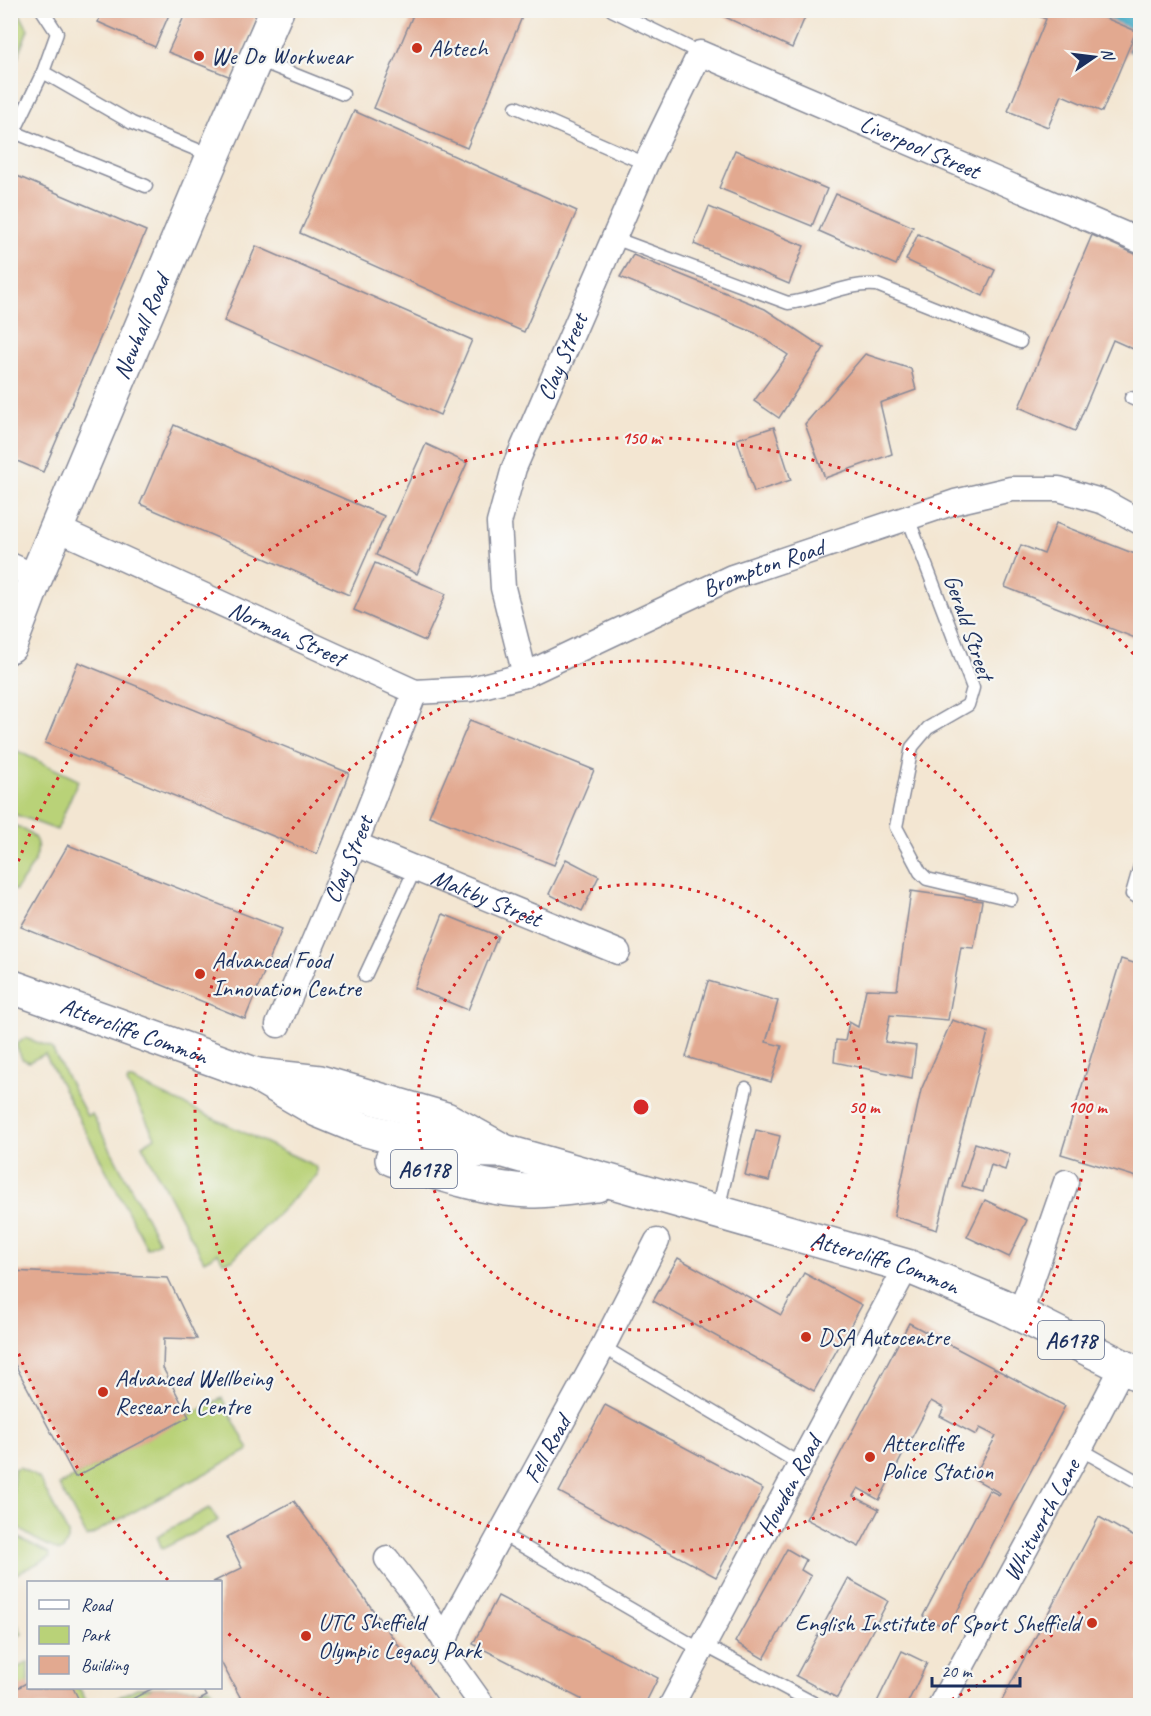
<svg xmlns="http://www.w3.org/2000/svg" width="1151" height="1716" viewBox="0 0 1151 1716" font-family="Caveat,sans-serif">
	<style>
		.green { fill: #b9d278; stroke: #6a806b; stroke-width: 1.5 }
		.water { fill: #45aac5; stroke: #306c92; stroke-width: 1.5 }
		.building { fill: #e2a990 }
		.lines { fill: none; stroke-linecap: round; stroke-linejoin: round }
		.lane-casing { stroke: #878a98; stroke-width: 15 }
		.street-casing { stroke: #878a98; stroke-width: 27 }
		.secondary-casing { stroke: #878a98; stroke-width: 36 }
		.primary-casing { stroke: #878a98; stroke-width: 36 }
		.lane { stroke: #fff; stroke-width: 12 }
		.street { stroke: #fff; stroke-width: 24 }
		.secondary { stroke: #fff; stroke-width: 33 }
		.primary { stroke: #fff; stroke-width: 33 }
		.ring { fill: none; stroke: #d62828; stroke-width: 3; stroke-dasharray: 3 6 }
		.poi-dot { fill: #c8321e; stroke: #f6f6f2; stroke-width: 2 }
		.labels { text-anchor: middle; stroke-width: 4.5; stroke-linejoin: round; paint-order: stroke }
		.shield { fill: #f6f6f2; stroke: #5d6b8a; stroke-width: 1.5 }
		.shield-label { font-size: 22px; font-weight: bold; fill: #1b2f5e }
		.poi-label { font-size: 24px; fill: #1b2f5e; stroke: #f6f6f2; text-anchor: start }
		.street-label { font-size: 24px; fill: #1b2f5e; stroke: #f6f6f2 }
		.centre { fill: #d62828; stroke: #f6f6f2; stroke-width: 3 }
		.ring-label { font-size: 18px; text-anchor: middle; font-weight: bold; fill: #d62828; stroke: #f6f6f2; stroke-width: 4.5; stroke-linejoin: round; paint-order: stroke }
	</style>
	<rect width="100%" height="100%" fill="#f6f6f2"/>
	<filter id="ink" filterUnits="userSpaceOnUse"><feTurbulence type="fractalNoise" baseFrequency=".0167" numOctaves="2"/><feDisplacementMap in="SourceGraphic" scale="12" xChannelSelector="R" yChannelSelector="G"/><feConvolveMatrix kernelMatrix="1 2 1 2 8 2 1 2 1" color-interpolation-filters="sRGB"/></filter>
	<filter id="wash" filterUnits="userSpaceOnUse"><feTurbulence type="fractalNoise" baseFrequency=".008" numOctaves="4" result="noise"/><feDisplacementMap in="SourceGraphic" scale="24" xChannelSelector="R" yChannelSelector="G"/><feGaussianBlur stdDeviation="1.35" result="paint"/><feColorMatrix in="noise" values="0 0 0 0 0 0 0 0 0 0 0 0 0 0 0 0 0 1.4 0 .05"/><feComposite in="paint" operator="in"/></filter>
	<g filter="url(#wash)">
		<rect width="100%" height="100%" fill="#f3e6d2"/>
		<g class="green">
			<path d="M 11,10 L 18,11 L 28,29 L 11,76 Z"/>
			<path d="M 11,748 L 78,780 L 57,830 L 11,813 Z"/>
			<path d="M 11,824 C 17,827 28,830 32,835 C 48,851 25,876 16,890 L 11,890 Z"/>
			<path d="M 25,1038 L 51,1047 L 87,1116 L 92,1114 L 159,1242 L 147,1248 L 45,1054 L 29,1062 L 22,1059 L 16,1045 Z"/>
			<path d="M 128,1080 L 132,1080 L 313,1165 L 317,1168 L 317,1175 L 232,1260 L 223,1262 L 218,1253 L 204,1261 L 142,1145 L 155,1137 L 127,1083 Z"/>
			<path d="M 222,1398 L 249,1450 L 87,1537 L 59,1485 Z"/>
			<path d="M 19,1467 L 39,1478 L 68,1534 L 68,1540 L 63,1550 L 59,1551 C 44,1543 19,1534 12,1518 L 14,1469 Z"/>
			<path d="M 209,1508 L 218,1520 L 216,1522 L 162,1549 L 157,1536 Z"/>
			<path d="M 13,1535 L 49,1553 L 50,1557 L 12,1576 L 11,1537 Z"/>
			<path d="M 12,1613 L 22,1634 L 11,1640 L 10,1614 Z"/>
			<path d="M 28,1662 L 28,1688 L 79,1688 L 89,1705 L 11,1705 L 10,1672 Z"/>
			<path d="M 137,1688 L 211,1688 C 214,1694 215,1699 213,1705 L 102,1706 Z"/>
		</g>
		<path class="water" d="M 1048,11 L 1140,11 L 1140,56 Z"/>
		<g id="blocks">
			<g class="building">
				<path d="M 103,10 L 171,10 L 155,47 L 98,22 Z"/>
				<path d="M 187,10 L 258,10 L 231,77 L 168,52 Z"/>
				<path d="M 415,10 L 525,10 L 467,148 L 374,108 Z"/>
				<path d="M 710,10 L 808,10 L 792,48 Z"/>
				<path d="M 1032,10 L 1087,10 L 1136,31 L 1102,112 L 1062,95 L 1048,127 L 1008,111 L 1046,19 L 1031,13 Z"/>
				<path d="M 354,111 L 577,211 L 524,332 L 300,233 Z"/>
				<path d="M 735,150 L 827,189 L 812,226 L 719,188 Z"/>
				<path d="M 10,173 L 146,231 L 43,472 L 10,458 Z"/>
				<path d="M 836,194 L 913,227 L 896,265 L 819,231 Z"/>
				<path d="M 709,207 L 804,246 L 789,284 L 694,244 Z"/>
				<path d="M 918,234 L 995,270 L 983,296 L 906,260 Z"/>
				<path d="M 1092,235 L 1140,256 L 1140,352 L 1113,340 L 1075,431 L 1019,407 Z"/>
				<path d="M 256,246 L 472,340 L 440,415 L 224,321 Z"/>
				<path d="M 633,255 L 765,309 L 824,348 L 779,418 L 754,401 L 788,355 L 755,333 L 620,277 Z"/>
				<path d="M 865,354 L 911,369 L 916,390 L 880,403 L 892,454 L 825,478 L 805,424 Z"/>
				<path d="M 174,425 L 384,516 L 349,595 L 140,504 Z"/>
				<path d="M 774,427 L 791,480 L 754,492 L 737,439 Z"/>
				<path d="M 426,444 L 467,463 L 417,574 L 376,555 Z"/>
				<path d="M 1056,523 L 1140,556 L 1140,640 L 1005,587 L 1021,545 L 1044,554 Z"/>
				<path d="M 375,563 L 446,594 L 425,641 L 354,610 Z"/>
				<path d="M 78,662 L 349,773 L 317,854 L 45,743 Z"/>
				<path d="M 470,720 L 594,770 L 554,865 L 429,816 Z"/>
				<path d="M 68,845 L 282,929 L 245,1019 L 21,927 Z"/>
				<path d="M 566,859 L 599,876 L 582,911 L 549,894 Z"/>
				<path d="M 911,891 L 982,901 L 974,948 L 961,947 L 948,1020 L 890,1015 L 885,1042 L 916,1046 L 912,1078 L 834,1062 L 836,1040 L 845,1041 L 849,1022 L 858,1027 L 866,989 L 897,990 Z"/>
				<path d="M 443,914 L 498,936 L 468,1010 L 414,988 Z"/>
				<path d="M 1121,959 L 1140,965 L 1140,1178 L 1061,1154 Z"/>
				<path d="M 708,981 L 778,1001 L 766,1042 L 782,1046 L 771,1082 L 686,1057 Z"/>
				<path d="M 952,1020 L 988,1032 L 937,1230 L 894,1216 L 921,1090 Z"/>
				<path d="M 756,1130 L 780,1136 L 769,1181 L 745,1175 Z"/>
				<path d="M 975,1143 L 1010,1154 L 1005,1170 L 991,1165 L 983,1192 L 962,1186 Z"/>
				<path d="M 985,1200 L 1027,1220 L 1009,1257 L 967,1237 Z"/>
				<path d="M 678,1258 L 781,1315 L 804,1273 L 862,1305 L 814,1391 L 653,1301 Z"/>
				<path d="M 10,1271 L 168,1278 L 197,1339 L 164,1338 L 163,1368 L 189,1417 L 75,1477 L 10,1355 Z"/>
				<path d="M 909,1323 L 1065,1406 L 948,1629 L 923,1616 L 989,1490 L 999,1495 L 1000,1493 L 973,1478 L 996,1436 L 980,1428 L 976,1435 L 940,1416 L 944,1408 L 931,1401 L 879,1500 L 858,1488 L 853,1496 L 879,1509 L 859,1547 L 806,1519 Z"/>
				<path d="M 605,1405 L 763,1489 L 716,1577 L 559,1492 Z"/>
				<path d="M 294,1501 L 355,1585 L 442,1706 L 245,1706 L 220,1660 L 220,1582 L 213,1582 L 242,1568 L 227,1537 Z"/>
				<path d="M 1099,1517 L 1140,1540 L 1140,1706 L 999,1706 Z"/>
				<path d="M 787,1549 L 806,1560 L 801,1570 L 811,1576 L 764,1659 L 735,1642 Z"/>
				<path d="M 848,1579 L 888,1601 L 837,1698 L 796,1676 Z"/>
				<path d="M 498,1596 L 658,1678 L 644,1706 L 577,1706 L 581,1699 L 473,1644 Z"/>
				<path d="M 902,1651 L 927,1663 L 906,1706 L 875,1706 Z"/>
				<path d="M 28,1682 L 28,1688 L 73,1688 L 82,1706 L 10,1706 L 10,1692 Z"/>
				<path d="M 153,1688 L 202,1688 L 207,1696 L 189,1706 L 119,1706 Z"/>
			</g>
		</g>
	</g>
	<g filter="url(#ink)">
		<use href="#blocks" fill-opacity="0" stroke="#878a98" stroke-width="1.5"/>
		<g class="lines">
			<g class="lane-casing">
				<g id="lane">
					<path d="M 42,10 L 57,33 L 43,72 L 132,123 L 212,156"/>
					<path d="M 612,10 L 700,53"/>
					<path d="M 258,60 L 343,94"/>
					<path d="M 43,72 L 14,132 L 146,186"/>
					<path d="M 516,107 L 646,164"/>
					<path d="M 614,238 L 788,303 C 818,300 847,282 877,285 L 1020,342"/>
					<path d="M 1131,398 L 1140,402"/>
					<path d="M 908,518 L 973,688 L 968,705 L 928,728 L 912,747 L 896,827 L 920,872 L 927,879 L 1011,899"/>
					<path d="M 1140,866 L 1132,894 L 1140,899"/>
					<path d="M 365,976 L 415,869"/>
					<path d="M 718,1210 L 746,1088"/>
					<path d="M 603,1347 L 800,1464"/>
					<path d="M 1080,1449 L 1140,1483"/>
					<path d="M 500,1533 L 701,1650"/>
					<path d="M 704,1645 L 819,1706"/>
				</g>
			</g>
			<g class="street-casing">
				<g id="street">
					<path id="s1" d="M 56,528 L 415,692 L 471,689 L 525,675 L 732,577 L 955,502 L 1011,489 L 1059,489 L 1104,502 L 1140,522"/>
					<path d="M 10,565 L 36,577"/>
					<path id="s2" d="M 525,675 L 503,588 L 499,523 L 514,468 L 646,164 L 700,53 L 1140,241"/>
					<path id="s3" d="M 355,844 L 618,952"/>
					<path id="s4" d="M 278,1025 L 355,844 L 415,692"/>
					<path d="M 1020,1314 L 1066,1182"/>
					<path d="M 387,1559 L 412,1591 L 445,1641"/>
					<path id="s5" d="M 483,1706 L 448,1657 L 445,1641 L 451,1624 L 596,1360 L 657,1241"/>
					<path id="s6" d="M 671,1706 L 907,1266"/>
					<path id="s7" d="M 940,1706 L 1080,1449 L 1123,1366"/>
				</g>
			</g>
			<g class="secondary-casing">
				<g id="secondary">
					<path id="s8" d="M 10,646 L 36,577 L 213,156 L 277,10"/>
				</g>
			</g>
			<g class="primary-casing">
				<g id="primary">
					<path id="s9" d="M 10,986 L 257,1075 L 317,1110 L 363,1129 L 439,1150 L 499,1151"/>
					<path id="s10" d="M 257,1075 L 320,1082 L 446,1119 L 504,1151 L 907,1266 L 1001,1305 L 1140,1375"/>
					<path d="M 392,1159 C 437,1173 485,1190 532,1191 C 553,1191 576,1187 597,1185"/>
				</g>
			</g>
			<use href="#lane" class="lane"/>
			<use href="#street" class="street"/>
			<use href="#secondary" class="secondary"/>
			<use href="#primary" class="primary"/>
		</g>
	</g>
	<g class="ring">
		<circle cx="641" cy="1107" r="223"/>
		<circle cx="641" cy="1107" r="446"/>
		<path d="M1138 1555A669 669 0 0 1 945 1703M337 1703A669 669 0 0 1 225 1631M168 1580A669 669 0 0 1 12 1336M12 878A669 669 0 0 1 1138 659"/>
	</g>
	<g class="poi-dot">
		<circle cx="417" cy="48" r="6"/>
		<circle cx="199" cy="56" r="6"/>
		<circle cx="200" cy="974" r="6"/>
		<circle cx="806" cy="1337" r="6"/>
		<circle cx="103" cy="1392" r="6"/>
		<circle cx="870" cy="1457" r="6"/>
		<circle cx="1092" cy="1623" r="6"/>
		<circle cx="306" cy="1636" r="6"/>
	</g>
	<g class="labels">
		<g class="shield">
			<rect x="391" y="1150" width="66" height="38" rx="4.5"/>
			<rect x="1038" y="1321" width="66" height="38" rx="4.5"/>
		</g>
		<g class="shield-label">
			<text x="424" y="1177">A6178</text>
			<text x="1071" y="1348">A6178</text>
		</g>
		<g class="poi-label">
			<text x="429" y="56">Abtech</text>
			<text x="211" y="64">We Do Workwear</text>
			<text x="212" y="968">Advanced Food<tspan x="212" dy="28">Innovation Centre</tspan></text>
			<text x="818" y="1345">DSA Autocentre</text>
			<text x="115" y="1386">Advanced Wellbeing<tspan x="115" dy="28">Research Centre</tspan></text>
			<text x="882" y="1451">Attercliffe<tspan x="882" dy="28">Police Station</tspan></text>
			<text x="318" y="1630">UTC Sheffield<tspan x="318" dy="28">Olympic Legacy Park</tspan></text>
			<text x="1080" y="1631" text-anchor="end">English Institute of Sport Sheffield</text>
		</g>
		<g class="street-label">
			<text dy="8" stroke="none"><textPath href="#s2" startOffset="906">Liverpool Street</textPath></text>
			<text dy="8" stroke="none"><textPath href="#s8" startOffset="345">Newhall Road</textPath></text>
			<text dy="8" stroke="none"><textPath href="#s2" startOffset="333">Clay Street</textPath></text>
			<text dy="8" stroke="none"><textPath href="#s1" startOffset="768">Brompton Road</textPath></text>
			<text transform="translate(969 627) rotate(71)" y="8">Gerald Street</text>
			<text dy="8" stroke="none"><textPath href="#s1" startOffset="254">Norman Street</textPath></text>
			<text dy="8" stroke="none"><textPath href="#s4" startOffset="180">Clay Street</textPath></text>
			<text dy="8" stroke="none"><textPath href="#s3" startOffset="142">Maltby Street</textPath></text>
			<text dy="8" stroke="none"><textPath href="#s9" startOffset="132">Attercliffe Common</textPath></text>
			<text dy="8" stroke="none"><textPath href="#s10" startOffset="658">Attercliffe Common</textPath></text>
			<text dy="8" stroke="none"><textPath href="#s5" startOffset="294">Fell Road</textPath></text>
			<text dy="8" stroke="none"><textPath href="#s6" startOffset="250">Howden Road</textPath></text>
			<text dy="8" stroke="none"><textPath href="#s7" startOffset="212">Whitworth Lane</textPath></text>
		</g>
	</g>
	<circle cx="641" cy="1107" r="9" class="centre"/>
	<g class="ring-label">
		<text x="641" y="444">150 m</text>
		<text x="864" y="1113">50 m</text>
		<text x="1087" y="1113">100 m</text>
	</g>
	<rect width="1151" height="1716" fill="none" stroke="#f6f6f2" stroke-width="36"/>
	<rect x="27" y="1581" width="195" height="108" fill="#f6f6f2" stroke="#9ea6b7" stroke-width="1.5"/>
	<rect x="39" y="1600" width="30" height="9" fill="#ffffff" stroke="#9ea6b7" stroke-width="1.5"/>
	<text x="81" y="1611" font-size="18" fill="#1b2f5e">Road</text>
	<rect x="39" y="1626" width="30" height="18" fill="#b9d278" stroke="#9ea6b7" stroke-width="1.5"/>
	<text x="81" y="1641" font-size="18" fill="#1b2f5e">Park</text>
	<rect x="39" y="1656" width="30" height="18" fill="#e2a990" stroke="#9ea6b7" stroke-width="1.5"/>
	<text x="81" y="1671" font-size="18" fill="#1b2f5e">Building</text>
	<g transform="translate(1094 57) rotate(76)" stroke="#f6f6f2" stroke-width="4.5" paint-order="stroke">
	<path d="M0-4.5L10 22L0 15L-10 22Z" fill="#1b2f5e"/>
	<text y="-9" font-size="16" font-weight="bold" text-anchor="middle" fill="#1b2f5e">N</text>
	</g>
	<path d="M932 1677v9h88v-9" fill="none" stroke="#1b2f5e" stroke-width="3"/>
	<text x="941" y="1677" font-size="18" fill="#1b2f5e" stroke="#f6f6f2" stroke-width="4.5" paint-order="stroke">20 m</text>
</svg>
